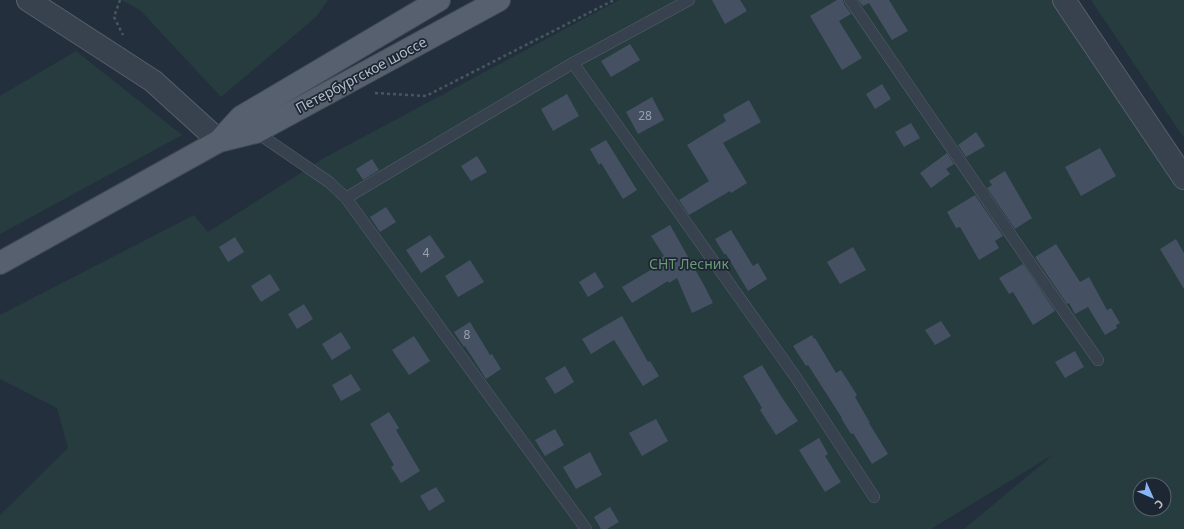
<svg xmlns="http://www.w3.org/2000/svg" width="1184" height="529" viewBox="0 0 1184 529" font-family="'Noto Sans',sans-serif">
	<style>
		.green { fill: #263c3f; fill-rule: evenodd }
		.building { fill: #455162 }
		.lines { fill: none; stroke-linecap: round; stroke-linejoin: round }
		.service-casing { stroke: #565f6c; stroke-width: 12 }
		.tertiary-casing { stroke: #565f6c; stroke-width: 24 }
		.primary-casing { stroke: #414a57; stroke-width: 24 }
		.path { stroke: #44595c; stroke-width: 2.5; stroke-dasharray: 3 3; stroke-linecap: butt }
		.service { stroke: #38414e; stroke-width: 11 }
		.tertiary { stroke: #38414e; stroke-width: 22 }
		.primary { stroke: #56606e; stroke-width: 22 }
		.labels { text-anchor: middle; stroke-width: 3.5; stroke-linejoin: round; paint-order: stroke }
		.number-label { font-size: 12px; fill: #98a1af }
		.street-label { font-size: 14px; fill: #b4bcc9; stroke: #1d2633 }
		.park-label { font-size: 14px; fill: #6b9a76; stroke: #1d2633 }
	</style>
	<rect width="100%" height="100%" fill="#242f3e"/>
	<g class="green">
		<path d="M 121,0 L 328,0 L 316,17 L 221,97 L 140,10 Z"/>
		<path d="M 619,0 L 1055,0 L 1184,188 L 1184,529 L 964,529 L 1054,454 L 931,529 L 0,529 L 0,515 L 68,448 L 57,408 L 0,379 L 0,315 L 194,215 L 208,232 L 324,158 ZM 1140,485 L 1164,485 L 1164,509 L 1140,509 Z"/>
		<path d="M 1091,0 L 1184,0 L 1184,138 Z"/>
		<path d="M 76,51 L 182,135 L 0,234 L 0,96 Z"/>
	</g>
	<g class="building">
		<path d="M 712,0 L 740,0 L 747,11 L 725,24 Z"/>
		<path d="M 837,0 L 843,0 L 844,4 L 851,14 L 839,21 L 862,58 L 842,70 L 810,16 Z"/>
		<path d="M 858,0 L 889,0 L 908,31 L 892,40 L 869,3 L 863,6 Z"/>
		<path d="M 630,44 L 640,60 L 611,77 L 601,61 Z"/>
		<path d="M 882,84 L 891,99 L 875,109 L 866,94 Z"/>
		<path d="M 567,94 L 579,116 L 553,131 L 541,109 Z"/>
		<path d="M 652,97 L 664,120 L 638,134 L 626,112 Z"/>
		<path d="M 749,100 L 761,122 L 723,143 L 747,183 L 731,193 L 730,191 L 689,215 L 679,200 L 709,181 L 687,145 L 726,121 L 723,115 Z"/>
		<path d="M 911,123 L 920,138 L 904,147 L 895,132 Z"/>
		<path d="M 976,132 L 985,146 L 966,157 L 958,145 Z"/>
		<path d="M 606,140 L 637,190 L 623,199 L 601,163 L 599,165 L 590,149 Z"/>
		<path d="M 1100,148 L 1116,176 L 1081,196 L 1065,167 Z"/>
		<path d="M 947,153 L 954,164 L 946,169 L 950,174 L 931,188 L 920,173 Z"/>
		<path d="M 477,156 L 487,172 L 471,181 L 461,166 Z"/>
		<path d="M 372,159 L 379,170 L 363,180 L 356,169 Z"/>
		<path d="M 1005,171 L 1032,218 L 1015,229 L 987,188 L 992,185 L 989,181 Z"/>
		<path d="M 975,195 L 1003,236 L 995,241 L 999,248 L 979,260 L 960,227 L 956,228 L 947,212 Z"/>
		<path d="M 386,207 L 396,222 L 380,232 L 370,217 Z"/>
		<path d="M 670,225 L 705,287 L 713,303 L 692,313 L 677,278 L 669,283 L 668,281 L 632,303 L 622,287 L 659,265 L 656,260 L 664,256 L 651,236 Z"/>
		<path d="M 731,230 L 753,266 L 758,263 L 767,279 L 748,291 L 726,254 L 724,254 L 715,239 Z"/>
		<path d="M 430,235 L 445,257 L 421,273 L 406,250 Z"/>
		<path d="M 235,237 L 244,252 L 228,262 L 219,247 Z"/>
		<path d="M 1176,239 L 1184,253 L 1184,289 L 1160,249 Z"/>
		<path d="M 1056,244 L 1080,282 L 1089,277 L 1107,310 L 1111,308 L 1120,323 L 1116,325 L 1117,328 L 1105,335 L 1088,307 L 1075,314 L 1069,303 L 1067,304 L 1035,257 Z"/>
		<path d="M 853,247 L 866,270 L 840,284 L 827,262 Z"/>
		<path d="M 470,260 L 484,282 L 458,297 L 445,276 Z"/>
		<path d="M 1023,264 L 1055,311 L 1033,325 L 1013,292 L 1009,294 L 999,278 Z"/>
		<path d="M 595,272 L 604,287 L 588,297 L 579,282 Z"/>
		<path d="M 270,274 L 280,290 L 261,302 L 251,286 Z"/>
		<path d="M 304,304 L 313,319 L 297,329 L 288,314 Z"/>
		<path d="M 622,316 L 648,362 L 650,361 L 659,376 L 643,386 L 614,340 L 591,354 L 582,339 Z"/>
		<path d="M 941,321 L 951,336 L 935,345 L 925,330 Z"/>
		<path d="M 470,322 L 490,355 L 492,354 L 501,369 L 486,379 L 465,346 L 464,347 L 454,332 Z"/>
		<path d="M 341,332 L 351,348 L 332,360 L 322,344 Z"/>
		<path d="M 812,335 L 814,339 L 815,338 L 836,373 L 841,370 L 857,395 L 855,397 L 870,423 L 869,423 L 888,454 L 872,464 L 853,433 L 851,434 L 841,418 L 842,418 L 808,365 L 806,366 L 793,346 Z"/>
		<path d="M 414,336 L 430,361 L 409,375 L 392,350 Z"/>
		<path d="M 1075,351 L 1084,367 L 1065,378 L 1055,362 Z"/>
		<path d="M 762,365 L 781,396 L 798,421 L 776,435 L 760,410 L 762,408 L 743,376 Z"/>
		<path d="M 565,366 L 574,382 L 555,394 L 545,378 Z"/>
		<path d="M 351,374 L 361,390 L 341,401 L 332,385 Z"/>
		<path d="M 389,412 L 399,428 L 396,430 L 420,471 L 401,483 L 391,467 L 394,465 L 370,424 Z"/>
		<path d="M 656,419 L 668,441 L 642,456 L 629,433 Z"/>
		<path d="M 555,429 L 564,445 L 545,456 L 535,440 Z"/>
		<path d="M 819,438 L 828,454 L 825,456 L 841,482 L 825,492 L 799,450 Z"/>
		<path d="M 590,452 L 602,475 L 576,489 L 563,467 Z"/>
		<path d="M 436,487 L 445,501 L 429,511 L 420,496 Z"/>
		<path d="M 610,507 L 619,522 L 607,529 L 601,529 L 594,517 Z"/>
	</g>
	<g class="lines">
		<g class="service-casing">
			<g id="service">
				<path d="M 850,0 L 1039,276 L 1098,360"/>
				<path d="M 573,63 L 797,379 L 874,497"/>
				<path d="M 256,132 L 329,182 L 346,198 L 573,63 L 689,0"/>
				<path d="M 346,198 L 586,529"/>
			</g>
		</g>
		<g class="tertiary-casing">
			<g id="tertiary">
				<path d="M 28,0 L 153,81 L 219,141"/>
				<path d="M 1064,0 L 1184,178"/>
			</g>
		</g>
		<g class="primary-casing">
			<g id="primary">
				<path d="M 219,141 L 241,117 L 439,0"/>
				<path d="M 0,263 L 219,141 L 256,132 L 499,0"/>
			</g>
		</g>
		<g class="path">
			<path d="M 120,0 L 114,17 L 123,35"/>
			<path d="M 375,93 L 426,96 L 614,0"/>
		</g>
		<use href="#service" class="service"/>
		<use href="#tertiary" class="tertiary"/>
		<use href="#primary" class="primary"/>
	</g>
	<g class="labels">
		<g class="number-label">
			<text x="645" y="120">28</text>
			<text x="426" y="257">4</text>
			<text x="467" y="339">8</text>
		</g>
		<g class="street-label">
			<text transform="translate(361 75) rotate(-28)" y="5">Петербургское шоссе</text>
		</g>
		<g class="park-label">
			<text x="689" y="269">СНТ Лесник</text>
		</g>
	</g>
	<g transform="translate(1152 497) rotate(135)"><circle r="19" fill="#1d2633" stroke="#59626f"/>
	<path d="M0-3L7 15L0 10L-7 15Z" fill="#8ab4f8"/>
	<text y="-6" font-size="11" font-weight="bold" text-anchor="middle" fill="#b4bcc9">С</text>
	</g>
</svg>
